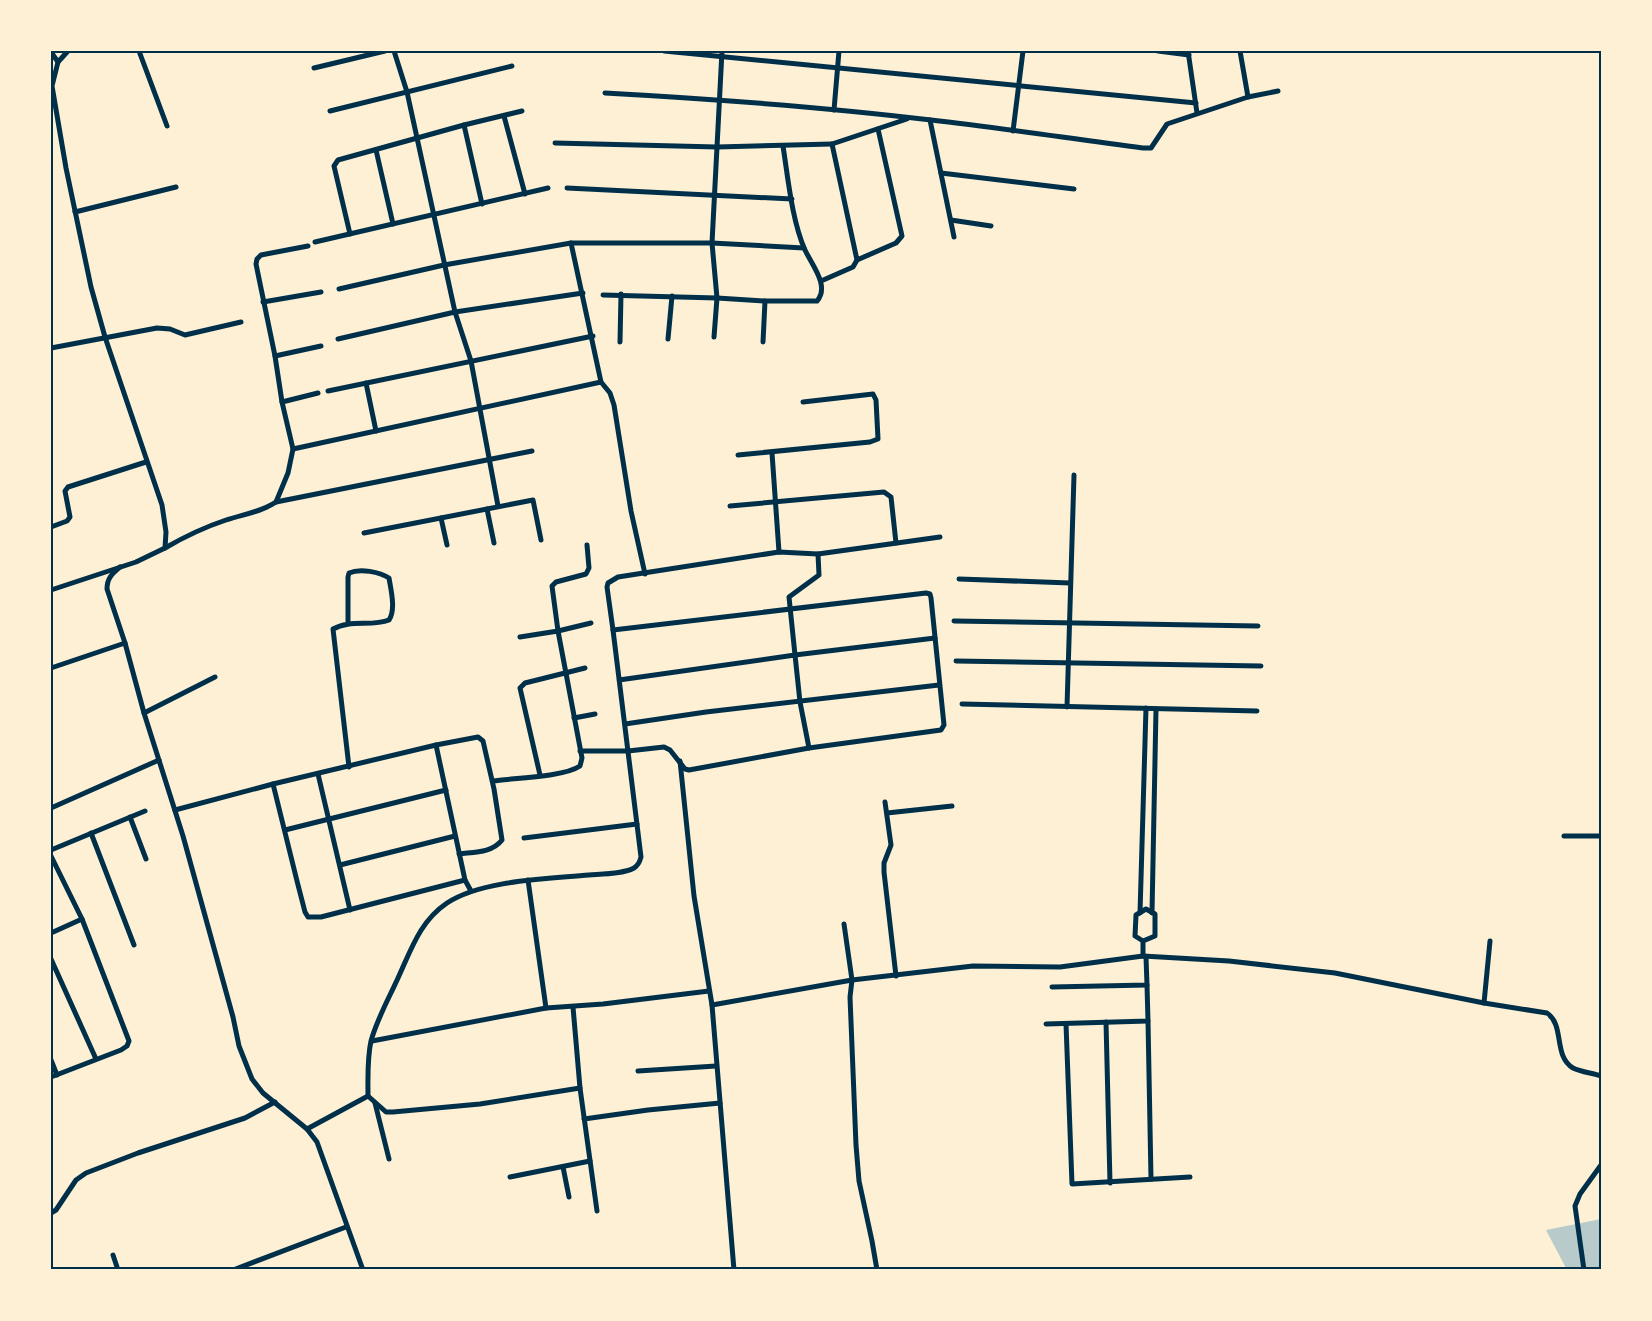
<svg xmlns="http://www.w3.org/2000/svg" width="1652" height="1321" viewBox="0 0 1652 1321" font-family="'DM Sans',sans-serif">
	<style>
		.green { fill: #b9caca }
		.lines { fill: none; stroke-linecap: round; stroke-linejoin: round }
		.minor { stroke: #003049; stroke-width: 5 }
		.neatline { fill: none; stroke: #003049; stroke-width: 2 }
	</style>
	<rect width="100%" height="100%" fill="#fdf0d5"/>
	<path class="green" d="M 1601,1219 L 1601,1270 L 1567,1270 L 1546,1230 Z"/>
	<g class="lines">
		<g class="minor">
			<path d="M 139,51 L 167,126"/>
			<path d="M 394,51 L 407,92 L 455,312 L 471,361 L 498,506"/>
			<path d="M 664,51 L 1196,103"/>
			<path d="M 1158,51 L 1189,55"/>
			<path d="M 1188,51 L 1197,113"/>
			<path d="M 1240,51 L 1248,97"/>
			<path d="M 51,52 L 58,62"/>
			<path d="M 314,68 L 385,51"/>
			<path d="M 605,93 C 714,99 823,107 931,120 C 1002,128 1073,139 1143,148 L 1151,148 L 1167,124 L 1248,97 L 1278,91"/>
			<path d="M 834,110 L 839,51"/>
			<path d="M 330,111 L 512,66"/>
			<path d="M 504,116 L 525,194"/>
			<path d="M 930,120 L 954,237"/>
			<path d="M 464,125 L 482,204"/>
			<path d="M 1013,131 L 1023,51"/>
			<path d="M 555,143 L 717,147 L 832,144 L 907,119"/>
			<path d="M 832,144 L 857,260 L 896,243 L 902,236 L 878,129"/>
			<path d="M 376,150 L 393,224"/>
			<path d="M 941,173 L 1074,189"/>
			<path d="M 567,188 L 792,199"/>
			<path d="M 75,212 L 176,187"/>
			<path d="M 951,220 L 991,226"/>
			<path d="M 350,234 L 334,166 L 338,160 L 464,125 L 522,111"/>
			<path d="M 315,242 L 548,188"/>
			<path d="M 571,243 L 601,382 L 610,393 L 614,405 L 631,511 L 645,574"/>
			<path d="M 821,281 L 853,267 L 857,260"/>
			<path d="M 339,289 L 444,265 L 571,243 L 712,243 L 804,248"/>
			<path d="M 603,295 L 717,298 L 765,301 L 817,301 C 830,286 812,265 805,250 C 792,221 788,178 783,146"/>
			<path d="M 263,302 L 321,292"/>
			<path d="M 714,337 L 717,298 L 712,243 L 722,51"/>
			<path d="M 338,339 L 455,312 L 583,293"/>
			<path d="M 668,339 L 672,296"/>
			<path d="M 620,342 L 621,294"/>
			<path d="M 763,342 L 765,301"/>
			<path d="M 51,348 L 157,328 L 170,329 L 185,335 L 241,322"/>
			<path d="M 275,356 L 321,346"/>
			<path d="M 366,383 L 376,431"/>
			<path d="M 328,391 L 593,336"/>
			<path d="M 282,402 L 318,393"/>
			<path d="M 293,449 L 601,382"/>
			<path d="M 772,453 L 779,552"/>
			<path d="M 738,455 L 870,442 L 878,439 L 876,400 L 873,394 L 803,402"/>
			<path d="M 276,502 L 288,473 L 293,449 L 282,402 L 275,356 L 256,264 L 257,259 L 261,255 L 308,246"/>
			<path d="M 730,506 L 884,492 L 891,497 L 896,543"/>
			<path d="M 487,509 L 494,543"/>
			<path d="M 441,518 L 447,545"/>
			<path d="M 51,527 L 67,521 L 70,517 L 65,491 L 68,487 L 146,462"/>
			<path d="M 364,533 L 533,500 L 541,540"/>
			<path d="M 165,548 C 184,537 205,527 226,520 C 244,514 261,512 276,502 L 532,451"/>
			<path d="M 818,554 L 819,575 L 789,597 L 795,655 L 935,638"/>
			<path d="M 120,567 C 112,574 107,578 107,589 L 125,643 L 144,713 L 183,836 L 233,1017 L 239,1046 L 252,1079 L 263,1093 L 307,1129 L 317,1142 L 363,1270"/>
			<path d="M 959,579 L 1070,583"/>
			<path d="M 51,590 L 136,562 L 165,548 L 166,532 L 162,505 L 105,337 L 91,287 L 66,168 L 52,86 L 58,62 L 68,51"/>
			<path d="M 954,621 L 1258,626"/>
			<path d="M 348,624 L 348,577 L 349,573 C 360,568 380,572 389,578 C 391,590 396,610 389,620 C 372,627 350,619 333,629 L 349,767"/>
			<path d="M 613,630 L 607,587 L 608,583 L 618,577 L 779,552 L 818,554 L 940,537"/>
			<path d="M 520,637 L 558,631 L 552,586 L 556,582 L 586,574 L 589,568 L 587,545"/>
			<path d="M 956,661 L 1261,666"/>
			<path d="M 51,668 L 125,643"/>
			<path d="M 962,704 L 1257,711"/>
			<path d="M 1067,707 L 1074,475"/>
			<path d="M 144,713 L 215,677"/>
			<path d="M 574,718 L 595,714"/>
			<path d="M 625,724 L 706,712 L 939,685"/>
			<path d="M 436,745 L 465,880 L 471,891"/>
			<path d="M 580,751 L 628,751 L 664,747 L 670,750 L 685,769 L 689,770 L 809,748"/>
			<path d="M 680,761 L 694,896 L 712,1005 L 734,1270"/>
			<path d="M 318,774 L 350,910"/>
			<path d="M 540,775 L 520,688 L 525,683 L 585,668"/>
			<path d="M 493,781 C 514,778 564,777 580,766 L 582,758 L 558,631 L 591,623"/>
			<path d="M 273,784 L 297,881 L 305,912 L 308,917 L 321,917 L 465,880"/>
			<path d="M 885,802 L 891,845 L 884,863 L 884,872 L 896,976"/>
			<path d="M 51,808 L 159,760"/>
			<path d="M 175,810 L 273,784 L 436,745 L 478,737 L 483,741 L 494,789 L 502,840 C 492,853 474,852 459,854"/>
			<path d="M 887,813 L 952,806"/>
			<path d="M 130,817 L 146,859"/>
			<path d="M 285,830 L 446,790"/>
			<path d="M 91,833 L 134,945"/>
			<path d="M 1564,836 L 1601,836"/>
			<path d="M 524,838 L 637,824"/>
			<path d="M 51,850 L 145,811"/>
			<path d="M 51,856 L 82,919 L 129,1041 L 127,1046 L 121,1050 L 51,1077"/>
			<path d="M 340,865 L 455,836"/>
			<path d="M 528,880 L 546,1008"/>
			<path d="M 1140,913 L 1146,708"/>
			<path d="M 1152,913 L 1156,709"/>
			<path d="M 844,924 L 852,980 L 850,997 L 856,1145 L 859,1181 L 872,1241 L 877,1270"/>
			<path d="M 51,933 L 82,919"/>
			<path d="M 1143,956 L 1143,941 L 1135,936 L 1136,915 L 1146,909 L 1155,914 L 1155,936 L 1143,941"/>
			<path d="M 51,959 L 96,1059"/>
			<path d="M 1052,987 L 1147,985 L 1146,957"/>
			<path d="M 1484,1003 L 1490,941"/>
			<path d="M 712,1005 L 852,980 L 973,966 L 1060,967 L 1143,956 L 1229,961 L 1335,973 L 1484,1003 L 1547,1013 C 1565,1025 1553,1056 1573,1068 C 1581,1072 1592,1073 1601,1076"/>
			<path d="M 573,1007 L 580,1088"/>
			<path d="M 1148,1021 L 1151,1179"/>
			<path d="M 1106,1022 L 1110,1183"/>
			<path d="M 1046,1024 L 1148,1021 L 1147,985"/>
			<path d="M 1066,1024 L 1072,1184 L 1190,1177"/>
			<path d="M 372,1041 L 546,1008 L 603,1004 L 709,991"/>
			<path d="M 51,1060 L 57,1075"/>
			<path d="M 638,1071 L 716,1066"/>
			<path d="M 368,1096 L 386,1112 L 393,1112 L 480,1104 L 580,1088 L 597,1211"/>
			<path d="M 375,1103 L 389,1159"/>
			<path d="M 584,1119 L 648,1110 L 720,1103"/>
			<path d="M 307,1129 L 368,1096 C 368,1078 367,1059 371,1041 C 377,1019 389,998 398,978 C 411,950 420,921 447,903 C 482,880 547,879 589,875 C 603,874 623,874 634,868 C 639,865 640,861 641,857 L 613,630 L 926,593 L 930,594 L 931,598 L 944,725 L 941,730 L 809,748 L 800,702 L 795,655 L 619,680"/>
			<path d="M 563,1167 L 569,1197"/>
			<path d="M 510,1177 L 590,1161"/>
			<path d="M 51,1213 L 56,1210 L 76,1180 L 86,1173 L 138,1153 L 245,1118 L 275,1102"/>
			<path d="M 113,1255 L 118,1270"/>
			<path d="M 233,1270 L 346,1227"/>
			<path d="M 1584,1270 L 1575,1206 L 1580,1194 L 1601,1165"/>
		</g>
	</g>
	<rect width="1652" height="1321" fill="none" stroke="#fdf0d5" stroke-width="105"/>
	<rect x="52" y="52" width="1548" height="1216" class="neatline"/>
</svg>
